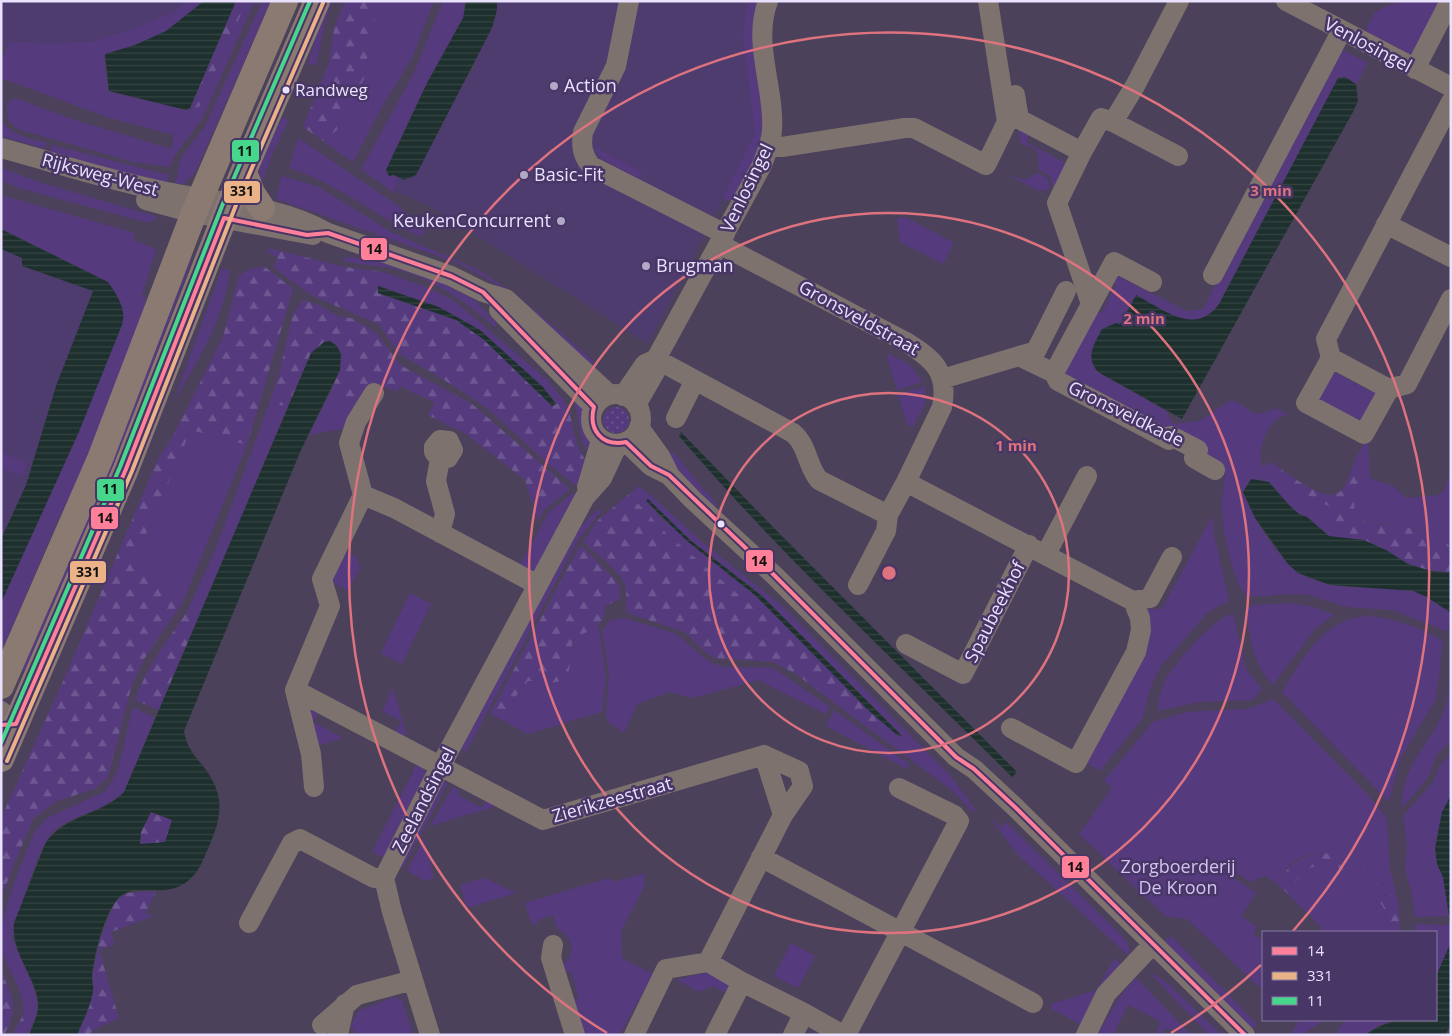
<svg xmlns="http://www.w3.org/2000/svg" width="1452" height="1036" viewBox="0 0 1452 1036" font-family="'Open Sans',sans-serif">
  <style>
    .built { fill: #4f3c6f }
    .green { fill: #553b7e }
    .forest { fill: url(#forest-firs) }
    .garden { fill: url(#garden-dots) }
    .water { fill: url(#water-rules); fill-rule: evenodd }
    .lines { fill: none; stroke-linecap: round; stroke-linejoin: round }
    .minor { stroke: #7e726e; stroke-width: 20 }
    .major { stroke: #8b7a72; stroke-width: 26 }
    .bus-1-casing { stroke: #483666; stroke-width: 8 }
    .bus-2-casing { stroke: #483666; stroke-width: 8 }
    .bus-3-casing { stroke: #483666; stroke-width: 8 }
    .bus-1 { stroke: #ff8098; stroke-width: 4 }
    .bus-2 { stroke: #ebb288; stroke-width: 4 }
    .bus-3 { stroke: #46d78d; stroke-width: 4 }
    .ring { fill: none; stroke: #de727e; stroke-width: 2.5 }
    .poi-dot { fill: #b2a9c5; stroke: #483666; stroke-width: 2 }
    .bus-dot { fill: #e9e1fe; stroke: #483666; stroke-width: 2 }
    .labels { text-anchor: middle; stroke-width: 5; stroke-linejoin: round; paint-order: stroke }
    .bus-label { font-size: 17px; fill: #e9e1fe; stroke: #483666; text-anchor: start }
    .street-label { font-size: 18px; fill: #e9e1fe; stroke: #483666 }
    .poi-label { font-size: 18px; fill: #e9e1fe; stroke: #483666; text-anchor: start }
    .park-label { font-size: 18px; fill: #d2c3f3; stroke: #483666 }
    .centre { fill: #de727e; stroke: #483666; stroke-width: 2.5 }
    .ring-label { font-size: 15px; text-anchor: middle; font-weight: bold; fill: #de727e; stroke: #483666; stroke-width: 5; stroke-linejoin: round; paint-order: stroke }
    .line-badge { stroke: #483666; stroke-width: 2 }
    .pale-badge-label { font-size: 14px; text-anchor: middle; font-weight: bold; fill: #111 }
  </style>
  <defs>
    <pattern id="forest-firs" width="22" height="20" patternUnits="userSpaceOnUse" patternTransform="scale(1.25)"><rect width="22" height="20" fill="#553b7e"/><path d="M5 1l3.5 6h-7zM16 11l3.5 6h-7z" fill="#6d5791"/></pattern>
    <pattern id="garden-dots" width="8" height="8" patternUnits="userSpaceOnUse" patternTransform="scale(1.25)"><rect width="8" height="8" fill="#553b7e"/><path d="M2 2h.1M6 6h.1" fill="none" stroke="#6d5791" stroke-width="1.8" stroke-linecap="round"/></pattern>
    <pattern id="water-rules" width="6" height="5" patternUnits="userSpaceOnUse" patternTransform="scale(1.25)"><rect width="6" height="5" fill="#1e302e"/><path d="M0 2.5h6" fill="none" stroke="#344443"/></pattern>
  </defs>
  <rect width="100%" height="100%" fill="#4b415b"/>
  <!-- built -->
  <path class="built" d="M1,1H191L142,32L97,46L47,47H1Z
    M486,1H761L759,136L715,215L648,344L431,207L385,187L474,69Z
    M1,199L101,250L142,316L1,631Z"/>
  <!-- green -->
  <path class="green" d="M186,1H204L166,31L135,45L104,56L108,89L111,92L186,110L199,107L240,13L247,1H255L202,119L175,155L170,167L133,162L24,131L16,128L8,120L7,104L11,99H18L69,118L171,149L174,135L107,117L1,78V61L10,42L52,44L90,42L131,30L176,11Z
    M262,1H271L195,173L183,184L175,185L181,158L205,126Z
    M327,1H332L324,26L316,66L308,63Z
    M379,1H434L412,58L383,105L353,162L323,141L337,130L366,74L368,47Z
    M443,1H466L463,18L427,83L386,170L398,178L393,192L361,169L414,73Z
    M748,1H762L764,109L762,144L733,203L723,198L755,134L743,34Z
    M1406,1H1443L1414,56L1365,31L1375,12L1389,5Z
    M1338,48L1368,63L1356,84L1345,77L1338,78L1219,304C1208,320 1195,323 1177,317L1098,372L1166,411L1173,424L1199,421L1231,400C1253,407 1247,422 1276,408L1289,415C1271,413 1254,450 1263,467L1337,510L1329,536L1307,517L1299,514L1289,505L1269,482L1255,479L1243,492C1251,514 1279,561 1299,573C1313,582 1334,586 1350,587C1370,589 1392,585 1411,590C1426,595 1438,605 1451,613L1448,632L1392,610L1346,607L1310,595L1295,594L1248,597C1233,586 1222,527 1222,508C1221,495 1227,481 1224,469L1063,377L1093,309L1102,313L1116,284L1110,281L1114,274L1186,311L1203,309L1215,285L1219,270Z
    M283,117L289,120L273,152L262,183C252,157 270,139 283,117Z
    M1,121C13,136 29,138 47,143L45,149L1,136Z
    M1017,124L1031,131L1026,142L1071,166L1056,197L1050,176L1039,170L1038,153L1032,147L1021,144Z
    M298,138L397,205L424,228V234L419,236C374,215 337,183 289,168Z
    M52,145L169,175L166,188L71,162L50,151Z
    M596,148L642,172L639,178L603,159L595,151Z
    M1,168L42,183L158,217L149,223L22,189L1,181Z
    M1038,173L1047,178L1050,189L1040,191L1013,178L1012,176L1025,180Z
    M282,176L319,187L391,232L481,271L517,296L556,328L592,360L596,370L508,292L481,275L453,261L276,199Z
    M1,195L135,233L133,240L156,249L142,296L146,298L140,332L98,443L58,520L1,653V603L78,434L122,325L108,282L1,229Z
    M905,217L954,243L943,264L900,242L897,218Z
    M186,257L192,259L136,410L30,673L20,669Z
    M345,257L382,261L440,282L475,300L496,323V328C467,303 436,280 398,270C380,265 362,265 344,261Z
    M222,268L230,271C222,322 201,357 174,400Z
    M384,272L431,289L456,302L547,380L564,400L556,404L553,398L480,330L439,307L378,286Z
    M886,353L910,365L923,382L897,390Z
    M1337,373L1370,391L1377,389L1379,395L1364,423L1316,402L1332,374Z
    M925,386V403L913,427L907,424L898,394Z
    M331,391L346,402L364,394L347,428L309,435Z
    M574,400L584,410C583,427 593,439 590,453L582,442Z
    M269,404L288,406L199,617L187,612L216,548Z
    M191,430L247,445L183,602L136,558Z
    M1368,437L1370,478L1393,486L1406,498L1438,495L1443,492L1451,472V546L1421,531L1406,527L1372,523L1360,518L1355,512L1354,504L1361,466L1355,459Z
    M1,452L27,463L22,476L1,468Z
    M664,452L674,453L717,505L713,510Z
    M639,486L654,498L702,542L782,606L949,774L976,810L975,811H972L952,790L868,728L883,722L900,737V733L757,591L690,540L646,499L660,517L756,596L774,614L753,607L666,533L629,494Z
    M573,493L575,494L534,575L518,568L549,512Z
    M598,509L601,512L579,538L466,752L459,748L578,529Z
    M1212,516L1214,534L1229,601L1208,612L1161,666L1152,683L1142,719L1100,771L1086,762L1150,636L1145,609H1162Z
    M345,551L355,556L360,568L348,591L334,583L332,574Z
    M410,593L431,604L402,664L381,653Z
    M1291,603L1313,607L1334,615L1315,629L1273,685C1251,660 1252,641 1245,610L1253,605Z
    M1233,614L1246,669L1262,689L1253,700L1199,702L1158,711C1158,700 1161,687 1167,677C1178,660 1214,617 1233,614Z
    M1366,616C1394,618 1420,627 1443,641L1436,699L1400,759L1389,802L1282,692C1303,658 1323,620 1366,616Z
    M624,618L677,634L705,659L722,667L773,668L830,707L826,714L758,680L693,698L670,692L637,704L624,733L608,722L606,715L609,675L602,631L609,621Z
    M598,625L606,676L602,712L528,734L490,714L505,710L528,681L557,682L570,659V651L575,638Z
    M1450,665L1451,741L1437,755L1427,779L1402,808C1401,763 1432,745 1445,707C1450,694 1449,679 1450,665Z
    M393,688L407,737L396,732L401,721L382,711Z
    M1273,699L1368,795L1387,819L1390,870L1398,901L1353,861C1338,850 1309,851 1293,862C1286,868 1281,877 1277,884L1265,876L1250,882L1214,858L1212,863L1256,893L1241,916L1257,927L1253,934L1263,941V983L1260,988L1187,919L1165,916L1079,834L1112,788L1104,781L1153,722L1187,712L1248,709Z
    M135,708L155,718L124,792C105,812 68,815 52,833C36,851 20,912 12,937C19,959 42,991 36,1014L23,1015C26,989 5,970 1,946C0,910 21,866 34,833L47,818L106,791L118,770L132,709Z
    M317,709L319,710L313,722L343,738L313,747L309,710Z
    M834,710L909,764L907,769L826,726Z
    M1451,753V795L1442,812L1435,848L1437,864L1443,877L1449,916L1415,917L1411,890L1405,870L1407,843L1403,816L1433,782L1440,765Z
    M417,764L426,772L385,858L372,852Z
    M449,781L403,868L397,865L443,783Z
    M453,787L459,790L458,795L482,808L487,799L500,805L430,826Z
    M989,816L1001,827L1006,822L1126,940L1130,950V957L1017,854Z
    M424,839L434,878L425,881L407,871Z
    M1312,866C1321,866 1331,865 1339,868C1358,876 1398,910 1386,932H1320L1322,928L1288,894L1298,878Z
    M645,873L644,887L621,931L622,958L653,974L620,1034L579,1035L569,1001L579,998L571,971L560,974L558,967C579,957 574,938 557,928L553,915L538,920V923L532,925L525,903L609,878L614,882Z
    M485,878L516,893L467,908L460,885Z
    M1416,924L1450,925V946L1436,976V932H1414Z
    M1171,936L1257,1024L1249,1033L1164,942Z
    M791,943L815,956L798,988L774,976Z
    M1114,958L1122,965L1082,1025L1050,1008L1051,1004L1097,990Z
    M1148,971L1167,983L1222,1035H1209Z
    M707,972L729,984L728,994L713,986L699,992L677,980Z
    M1135,978L1140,982L1191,1035C1181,1035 1173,1028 1164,1029L1161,1035H1155L1161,1022L1128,1005L1113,1035H1097L1119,998Z
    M395,997L402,1000L413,1035H356L351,1025L359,1011Z
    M1299,1020H1325L1301,1035H1290Z
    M1345,1020H1395L1379,1025L1365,1035H1335Z"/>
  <!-- forest -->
  <path class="forest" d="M236,1H247L199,107L190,108Z
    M345,1H379L368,47L366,74L346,119L337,130L323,141L303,127L329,63L334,28Z
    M268,248L345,267L384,272L377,288L378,293L456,320L483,339L552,406L564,400C575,420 572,443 586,460L578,487L548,464L493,413L459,389L397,352L380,325L311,295L273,267L278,257L269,253Z
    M265,267L293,289L247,445L191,430L136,558L183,602L144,659L132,684L108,777L94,789L57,801L33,819L1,897V818L65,677L158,459L173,436L223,337L239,276L249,269Z
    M303,300L316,304L340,317L351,318L377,333L400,365L472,404L570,489L544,510L538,521L525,480L466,434L428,415L435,403L400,386L397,392L374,382L364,394L346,402L331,391L340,370L311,353L288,406L269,404L279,374L293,314Z
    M1355,459L1361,466C1360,477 1352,503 1355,512C1361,527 1391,524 1405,527C1421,530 1436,539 1451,546V573L1421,569L1398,559L1386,550L1329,536L1336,510L1301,492L1263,467L1267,463H1272C1286,471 1322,503 1338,493C1348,487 1351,469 1355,459Z
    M629,494L666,533L753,607L774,614L883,722L868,728L796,674L773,662L715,658L706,653L685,632L627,613C624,603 628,595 625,585C620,571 594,552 583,542L597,521Z
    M579,547H583L619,584L620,599L605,606C604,622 599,626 583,634C580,636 576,636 574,640C567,652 575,672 562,680C554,685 538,681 528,681L505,710L490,714Z
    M187,612L199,617L159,710L135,700C147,666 167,641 187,612Z
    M151,812L172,820L165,843L140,844L141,832Z
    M1336,852L1345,855L1353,861L1398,901L1400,932H1386C1398,910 1358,876 1339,868C1331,865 1321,866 1312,867L1298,878L1288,894L1277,884C1294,856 1305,856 1336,852Z
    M156,891L146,913L153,916L111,932L114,945L99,950L119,1018L93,1030L89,1035H77L90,1005L93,990L92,978L100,939L116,900L127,893Z
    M1,970C12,998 20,1006 4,1035H1Z
    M36,1014L29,1035H12L23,1015Z"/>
  <!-- garden -->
  <path class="garden" d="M603 420a13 13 0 1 1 26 0a13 13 0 1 1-26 0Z"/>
  <!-- water -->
  <path class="water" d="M204,1H236L190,108L186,110L109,91L105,54L135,45L166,31Z
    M466,1H497V10L492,28L416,175L404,180L394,175L389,176L386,170L427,83L463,18Z
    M1345,77L1356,84L1358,101L1353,112L1182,419L1098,372C1085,357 1094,344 1102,329L1116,323L1120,324L1136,295C1163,309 1195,337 1219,304L1338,78Z
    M1,229L108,282C117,295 127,309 122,325L78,434L1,603V539L26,485L56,386L93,291L22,266V258L1,249Z
    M378,286L439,307L480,330L543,387L556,404L552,406L483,339L456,320L378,293Z
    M330,341L337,346L341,354L340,370L301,450L184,731C187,747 193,754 203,766C230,800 219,824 204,858C180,914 136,874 116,901C103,918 94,956 92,977C92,982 94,987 93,992C90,1007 83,1021 77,1035H29C32,1027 37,1017 38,1009C41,983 10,954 14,923L45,844C63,815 102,815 124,792L311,353L324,342ZM151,812L172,820L165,842L140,844L141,832Z
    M681,432L772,526L1017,772L1012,777C900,665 782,557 679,436Z
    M1251,479L1269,482L1289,505L1299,514L1307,517L1329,536L1364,540L1386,550L1408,564L1431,571L1451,573V613L1427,597L1413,591L1330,585L1298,573L1288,564L1255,518L1243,492Z
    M648,499L690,540L763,597L902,736L897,735L868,710L756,596L687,541L646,501Z
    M1451,795V929L1443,877L1437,864L1435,848L1442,812Z
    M1451,942V1025L1445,1035H1365C1392,1017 1405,1020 1436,1020V976Z"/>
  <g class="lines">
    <!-- minor -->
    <path class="minor" d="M629,1L616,66L583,132C581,145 582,155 591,166L725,234
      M1286,1L1451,87
      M1415,69L1450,1
      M1015,95L1019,119L1082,152L1101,118L1113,122
      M769,147H782L905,128H914L986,165L1007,122L988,1
      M1,148C56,163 111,181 167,192C221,203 278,205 328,233L451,276L483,292L506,299L610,395
      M1082,152L1057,203L1091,304
      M1178,156L1113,122L1135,86L1179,1
      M146,200L194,213L313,235
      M1386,224L1451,257
      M719,244L906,342C933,359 949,372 942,407L906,482
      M1213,275L1342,30
      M499,310L594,407
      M1019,356L1054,373L1058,381L1169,440L1171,436L1198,450L1194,458L1215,470
      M1331,358L1306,403L1364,434L1389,389L1331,358L1326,339L1451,102
      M656,359L793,433C808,446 807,466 819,480L888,515
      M1054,373L1114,262L1152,282
      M942,379L1036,351L1066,291
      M1389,389L1407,384L1451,299
      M591 419a25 25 0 1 1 50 0a25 25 0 1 1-50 0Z
      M623,396L645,364L656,359
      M636,405L655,372L656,359L762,165C766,154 771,143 772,131C775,88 752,44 768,1
      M676,418L695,380
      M639,427L660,456L669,474
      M626,442L651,466L669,475L693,500L774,575L956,757L974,769L1016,808L1245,1035
      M440,459L448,458L453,450L449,441L440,440L434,447V452L440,459L436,481L445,514L440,533
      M587,487L601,440
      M363,495L394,508L538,585
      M1046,554L1087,476
      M858,585L886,531L888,515L906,482L1133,601
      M906,644L963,674L1029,545
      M295,690L543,820L764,755L799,771L803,786L783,815L708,962
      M1,711L16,724
      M1011,728L1076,763L1136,652L1141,630L1140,618L1133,601L1150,598L1172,557
      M764,755L783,815
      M314,787L311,754L295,690L330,606L322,579L363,495L349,443L356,422L374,393
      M761,857L1033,1003
      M249,923L292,843L300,839L374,878H384
      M553,945L551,958L575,1035
      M804,1013L843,1035
      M322,1025L357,995L413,980
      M338,1035L345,1004
      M430,1035L392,912L384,878L440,767L585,497L602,478L618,444
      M634,1035L666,969L708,962L742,982L804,1013L793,1035
      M715,1035L742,982
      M846,1035L959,821L954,815L899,788
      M1086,1035L1106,994L1153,944"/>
    <!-- major -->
    <path class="major" d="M244,172L252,193L262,208
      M1,686L100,459L194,213L285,1
      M1,759L126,469L230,203L317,1"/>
    <!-- bus-1 casing -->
    <g class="bus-1-casing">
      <path id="bus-1" d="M1,725L16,724L126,469L224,218L307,235L328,233L451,276L483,292L594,407C588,430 602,447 626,442L651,466L669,475L774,575L956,757L974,769L1016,808L1245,1035"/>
    </g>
    <!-- bus-2 casing -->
    <g class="bus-2-casing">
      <path id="bus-2" d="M7,761L132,471L236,205L323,3"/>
    </g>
    <!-- bus-3 casing -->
    <g class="bus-3-casing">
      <path id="bus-3" d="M1,743L120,467L224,201L310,1"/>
    </g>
    <!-- bus-1 -->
    <use href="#bus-1" class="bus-1"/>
    <!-- bus-2 -->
    <use href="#bus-2" class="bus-2"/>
    <!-- bus-3 -->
    <use href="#bus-3" class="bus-3"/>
  </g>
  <!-- distance rings -->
  <g class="ring">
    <circle cx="889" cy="573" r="180"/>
    <circle cx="889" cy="573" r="360"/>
    <path d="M1261 965A540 540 0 0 1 1171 1033M607 1033A540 540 0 1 1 1293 931"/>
  </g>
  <!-- markers -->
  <g class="poi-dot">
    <circle cx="554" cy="86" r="5"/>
    <circle cx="524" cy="175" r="5"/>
    <circle cx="561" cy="221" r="5"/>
    <circle cx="646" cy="266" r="5"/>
  </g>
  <g class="bus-dot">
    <circle cx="286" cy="90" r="4.5"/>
    <circle cx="721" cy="524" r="4.5"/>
  </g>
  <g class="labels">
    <!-- bus labels -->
    <g class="bus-label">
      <text x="295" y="96">Randweg</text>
    </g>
    <!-- street labels -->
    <g class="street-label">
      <text transform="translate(1368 45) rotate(28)" y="6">Venlosingel</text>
      <text transform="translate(100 175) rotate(15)" y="6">Rijksweg-West</text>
      <text transform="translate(747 188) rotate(-64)" y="6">Venlosingel</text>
      <text transform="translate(859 318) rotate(29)" y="6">Gronsveldstraat</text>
      <text transform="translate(1126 414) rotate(26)" y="6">Gronsveldkade</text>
      <text transform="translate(995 612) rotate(-63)" y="6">Spaubeekhof</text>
      <text transform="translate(424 800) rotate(-63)" y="6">Zeelandsingel</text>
      <text transform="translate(612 800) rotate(-16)" y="6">Zierikzeestraat</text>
    </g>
    <!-- poi labels -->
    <g class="poi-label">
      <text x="564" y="92">Action</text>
      <text x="534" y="181">Basic-Fit</text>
      <text x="551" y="227" text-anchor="end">KeukenConcurrent</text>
      <text x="656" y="272">Brugman</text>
    </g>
    <!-- park labels -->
    <g class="park-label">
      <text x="1178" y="873">Zorgboerderij<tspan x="1178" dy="21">De Kroon</tspan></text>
    </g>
  </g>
  <circle cx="889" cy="573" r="8" class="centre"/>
  <g class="ring-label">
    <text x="1271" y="196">3 min</text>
    <text x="1144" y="324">2 min</text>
    <text x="1016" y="451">1 min</text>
  </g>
  <g class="line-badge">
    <rect x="231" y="139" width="29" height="24" rx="5" fill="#46d78d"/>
    <rect x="223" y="180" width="38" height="24" rx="5" fill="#ebb288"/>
    <rect x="360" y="237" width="28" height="24" rx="5" fill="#ff8098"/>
    <rect x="96" y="478" width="29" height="24" rx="5" fill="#46d78d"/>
    <rect x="90" y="506" width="29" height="24" rx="5" fill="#ff8098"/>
    <rect x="745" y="549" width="29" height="24" rx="5" fill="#ff8098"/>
    <rect x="69" y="560" width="38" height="24" rx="5" fill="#ebb288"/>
    <rect x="1061" y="855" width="29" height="24" rx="5" fill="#ff8098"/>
  </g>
  <g class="pale-badge-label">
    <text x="245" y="156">11</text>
    <text x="242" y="196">331</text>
    <text x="374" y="254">14</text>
    <text x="110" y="494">11</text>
    <text x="105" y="523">14</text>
    <text x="759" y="566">14</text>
    <text x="88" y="577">331</text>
    <text x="1075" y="872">14</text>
  </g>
  <!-- border -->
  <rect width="1452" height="1036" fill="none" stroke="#e9e1fe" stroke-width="5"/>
  <!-- legend -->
  <rect x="1262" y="931" width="175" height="90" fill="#483666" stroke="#887aa3"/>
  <rect x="1272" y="947" width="25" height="8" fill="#ff8098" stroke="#887aa3"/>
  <text x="1307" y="956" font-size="15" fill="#e9e1fe">14</text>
  <rect x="1272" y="972" width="25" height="8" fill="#ebb288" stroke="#887aa3"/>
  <text x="1307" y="981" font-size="15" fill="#e9e1fe">331</text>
  <rect x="1272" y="997" width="25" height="8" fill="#46d78d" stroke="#887aa3"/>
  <text x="1307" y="1006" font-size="15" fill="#e9e1fe">11</text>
</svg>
